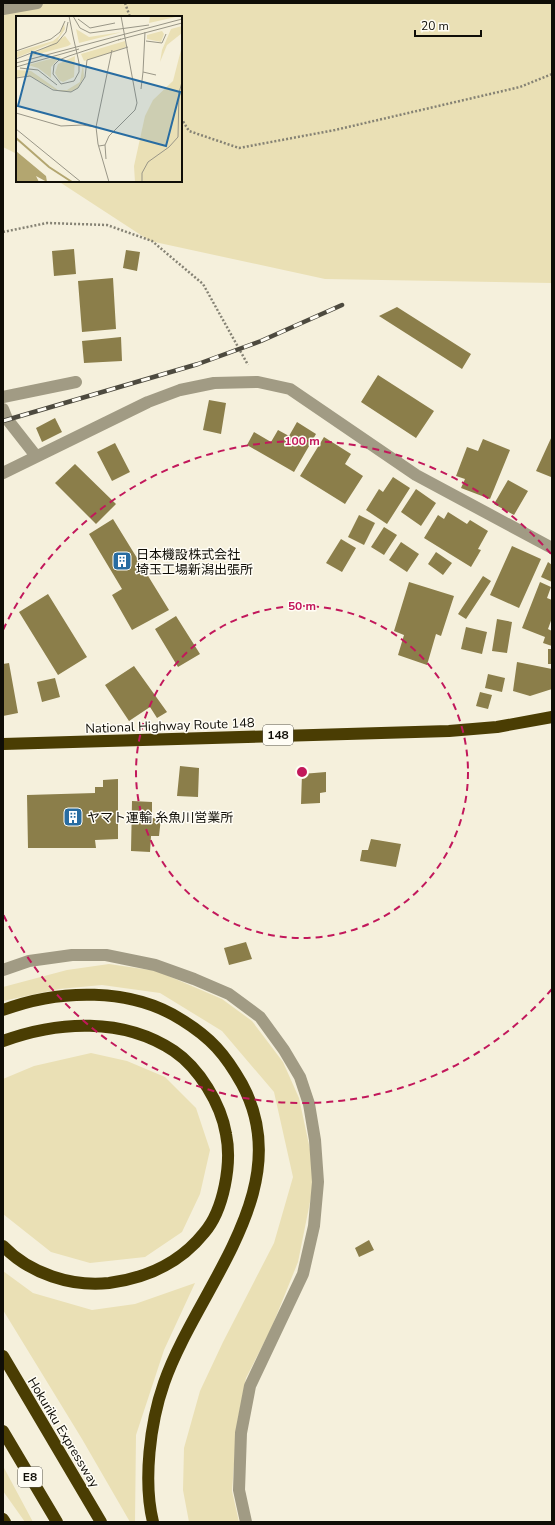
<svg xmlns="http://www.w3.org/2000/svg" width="555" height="1525" viewBox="0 0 555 1525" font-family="'Nunito Sans','Noto Sans JP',sans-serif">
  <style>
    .green { fill: #eae0b5 }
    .building { fill: #8b7e4a }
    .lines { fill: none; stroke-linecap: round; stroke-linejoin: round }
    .path { stroke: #858274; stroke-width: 2.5; stroke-dasharray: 2 2; stroke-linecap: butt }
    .street { stroke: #a19b84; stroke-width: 12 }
    .highway { stroke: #4a3d03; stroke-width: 12 }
    .rail-casing { stroke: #4d4a3f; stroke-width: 4.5 }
    .rail { stroke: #fffdf5; stroke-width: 3; stroke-dasharray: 9; stroke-linecap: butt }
    .ring { fill: none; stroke: #c2185b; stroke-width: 2; stroke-dasharray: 7 5 }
    .labels { text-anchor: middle; stroke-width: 3; stroke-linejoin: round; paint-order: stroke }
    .shield { fill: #fffdf5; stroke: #58564e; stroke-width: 1 }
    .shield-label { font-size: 12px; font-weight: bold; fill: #100e07 }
    .poi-label { font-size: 13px; fill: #100e07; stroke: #fffdf5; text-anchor: start }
    .street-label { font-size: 13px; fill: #100e07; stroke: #fffdf5 }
    .inset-river { fill: none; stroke: #b3a670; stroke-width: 2 }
    .inset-road { fill: none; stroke: #999687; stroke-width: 1 }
    .view { fill: #286ca1; fill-opacity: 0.15; stroke: #286ca1; stroke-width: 2 }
    .inset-edge { fill: none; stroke: #100e07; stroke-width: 2 }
    .centre { fill: #c2185b; stroke: #fffdf5; stroke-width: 2 }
    .ring-label { font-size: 12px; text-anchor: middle; font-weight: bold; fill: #c2185b; stroke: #fffdf5; stroke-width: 3; stroke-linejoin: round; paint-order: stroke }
  </style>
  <rect width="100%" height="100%" fill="#f5f0dc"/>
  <!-- green -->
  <path class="green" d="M3,3H552V283L325,279L150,241L58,181H181V17H17V154L3,147Z
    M109,964L157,971L222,999L252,1021L283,1062L299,1098L311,1154L313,1187L298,1262L271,1329L246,1378L237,1424L232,1491L239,1522H189L183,1490L184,1448L200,1391L223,1342L274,1243L293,1177L274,1092L222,1031L160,993L102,985L59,989L3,1001V987L67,970Z
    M91,1053L127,1061L165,1077L196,1108L210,1150L200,1194L182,1232L145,1257L90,1263L51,1252L3,1214V1079L34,1066Z
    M3,1271L33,1293L92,1310L135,1304L195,1283L164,1350L136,1435L135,1522H130L82,1439L3,1310Z
    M3,1466L33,1522H25L3,1491Z"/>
  <!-- building -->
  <path class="building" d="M74,249L76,274L54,276L52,251Z
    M126,250L140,252L137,271L123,268Z
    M113,278L116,329L82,332L78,281Z
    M397,307L471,354L462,369L379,316Z
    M121,337L122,361L84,363L82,341Z
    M378,375L434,411L416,438L361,402Z
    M209,400L226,403L221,434L203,430Z
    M55,418L62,432L42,442L36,428Z
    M297,422L316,434L294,472L247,445L254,432L271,442L278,430L289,436Z
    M552,436V476L551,477L536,471Z
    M324,437L351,454L345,464L363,476L345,504L300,476Z
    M483,439L510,450L490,499L461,488L465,479L456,476L467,447L478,451Z
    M115,443L130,472L112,481L97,452Z
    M75,464L116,504L96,524L55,483Z
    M393,477L410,488L387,524L366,510L379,489L383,492Z
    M508,480L528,491L514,515L494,504Z
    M416,489L436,503L421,526L401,512Z
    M448,512L467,524L470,520L488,531L478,549L481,550L471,567L424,538L438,515L444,519Z
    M359,515L375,523L364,545L348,537Z
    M113,519L169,610L132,630L112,595L122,589L89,534Z
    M384,527L397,535L384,555L371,547Z
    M341,539L356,548L342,572L326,563Z
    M401,542L419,554L407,572L389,560Z
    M512,546L541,559L519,608L490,595Z
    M436,552L452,563L443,575L428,564Z
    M548,562L552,565V582L541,577Z
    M483,576L491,581L466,619L458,614Z
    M409,582L454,596L441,636L436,634L427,665L398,655L404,635L394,631Z
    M540,582L551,587L547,598L552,600V618L548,629L552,631V646L543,643L545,637L522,628Z
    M48,594L87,657L58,675L19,612Z
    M176,616L200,654L178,667L155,629Z
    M497,619L512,622L507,653L492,651Z
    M466,627L487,632L482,654L461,649Z
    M548,649H552V664H548Z
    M517,662L552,669V689L530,696L513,691Z
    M9,663L18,713L3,716V664Z
    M134,666L167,712L157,718L150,707L129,721L105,685Z
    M488,674L505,678L502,692L485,688Z
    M55,678L60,697L42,702L37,682Z
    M480,692L492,695L488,709L476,706Z
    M180,766L199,768L198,797L177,796Z
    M326,772V792L320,793V803L301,804L302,774Z
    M118,779V839L95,840L96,848H28L27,795L95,793V787H103V780Z
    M132,801L152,802V818H161L159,836H151L150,852L131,851Z
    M371,839L401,844L396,867L360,861L362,850H368Z
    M246,942L252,959L229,965L224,948Z
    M369,1240L374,1250L359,1257L355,1248Z"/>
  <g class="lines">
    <!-- path -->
    <path class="path" d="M125,3L130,17
      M181,118L189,131L239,148L335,130L520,87L552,74
      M3,232L47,223L107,225L152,241L203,284L248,365"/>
    <!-- street -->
    <path class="street" d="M3,9L37,3
      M3,397L76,382
      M3,409L7,419L36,456
      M3,473L148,402L180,390L214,383L258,382L290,389L416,475L552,548
      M3,970L29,961L72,955H106L155,965L194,979L229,994L260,1017L284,1050L300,1077L309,1104L315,1140L318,1182L314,1226L303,1274L250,1386L241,1433L239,1490L246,1522"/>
    <!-- highway -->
    <path class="highway" d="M3,744L449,731L497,727L552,717
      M3,1010C59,989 131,987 182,1020C211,1038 225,1054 242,1084C299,1189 197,1288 164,1383C150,1423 143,1481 153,1522
      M3,1041C58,1021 123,1017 174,1051C199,1068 221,1104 226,1134C232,1163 224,1210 204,1233C180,1263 147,1278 109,1283C72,1287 30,1274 3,1246
      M3,1356L101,1522
      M3,1431L57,1522
      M3,1519L5,1522"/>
    <!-- rail casing -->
    <g class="rail-casing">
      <path id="rail" d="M3,421L198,364L261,341L342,305"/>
    </g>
    <!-- rail -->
    <use href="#rail" class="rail"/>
  </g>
  <!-- distance rings -->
  <g class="ring">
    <circle cx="302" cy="772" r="166"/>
    <path d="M552 989A331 331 0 0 1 3 914M3 630A331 331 0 0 1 552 555"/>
  </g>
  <!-- icons -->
  <defs>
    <g id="building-square" transform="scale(1)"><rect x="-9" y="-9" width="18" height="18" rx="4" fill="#286ca1" stroke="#fffdf5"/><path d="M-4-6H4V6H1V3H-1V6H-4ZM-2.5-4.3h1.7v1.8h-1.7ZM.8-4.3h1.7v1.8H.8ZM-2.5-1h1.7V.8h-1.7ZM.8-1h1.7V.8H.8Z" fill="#fff"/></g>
  </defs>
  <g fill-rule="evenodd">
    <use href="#building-square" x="122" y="561"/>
    <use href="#building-square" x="73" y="817"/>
  </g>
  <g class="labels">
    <!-- shield labels -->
    <g class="shield">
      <rect x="263" y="725" width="30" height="20" rx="3"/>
      <rect x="18" y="1467" width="24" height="20" rx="3"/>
    </g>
    <g class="shield-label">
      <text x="278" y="739">148</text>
      <text x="30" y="1481">E8</text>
    </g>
    <!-- poi labels -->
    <g class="poi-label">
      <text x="136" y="559">日本機設株式会社<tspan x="136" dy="15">埼玉工場新潟出張所</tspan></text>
      <text x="87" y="822">ヤマト運輸 糸魚川営業所</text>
    </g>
    <!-- street labels -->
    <g class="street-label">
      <text transform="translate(170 725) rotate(-2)" y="5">National Highway Route 148</text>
      <text transform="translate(64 1432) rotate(59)" y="5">Hokuriku Expressway</text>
    </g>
  </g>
  <!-- overview -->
  <g transform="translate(16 16)">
    <rect width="166" height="166" fill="#f5f0dc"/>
    <path d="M134,0H164L133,7ZM48,7L49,13L41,25L0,42V36L37,25L43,20ZM166,10V17L151,29L144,46L146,34L155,13ZM60,13L73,21L106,16L63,27ZM146,15L148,18L145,26L131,23V19ZM49,20L55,28L52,30L12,41ZM109,25L110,31L93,37L68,45L65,38ZM166,30V166H119L118,150L129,100L137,84L157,65ZM45,40L35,51V62L22,52L12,49ZM59,40L58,61L47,66L43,64L39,57L42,48ZM67,48L68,61L62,72L54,76L41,75L14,60L0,61L1,54L15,55L42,74H51L64,66Z" fill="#eae0b5"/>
    <path d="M0,135L30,160L31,166L20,160L23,166H0Z" fill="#b3a670"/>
    <path class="inset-river" d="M0,122L33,151L56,166"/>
    <path class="inset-road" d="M53,0L57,20L62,42L63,47V56L58,65L45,68L37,58L38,49L43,44L53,40L68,35L105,23M57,0L64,12L74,17L133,9M62,3L74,12L99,7M129,16L127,56L140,59M102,24L166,7M130,25L146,27L150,18M0,35L35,23L44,16L49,5M0,43L41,27L50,16L52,6M0,47L166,3M0,51L63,33M4,52L22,54L41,69M0,62L14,60L37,74L55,76L62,72L69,61L71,44L112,31M125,73L127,56M0,97L45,110L66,109L80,111M0,113L65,166M89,129L90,143M83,130L89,129L93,120L119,94L121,87L105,0M93,166L82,128L80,111L96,34M126,166V157L132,146L153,131L162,121L163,77L166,66"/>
    <path class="view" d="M16,36L164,76L150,130L2,90Z"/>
    <rect width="166" height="166" class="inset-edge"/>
  </g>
  <circle cx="302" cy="772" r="6" class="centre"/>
  <g class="ring-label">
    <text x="302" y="445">100 m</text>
    <text x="302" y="610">50 m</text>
  </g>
  <!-- border -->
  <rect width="555" height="1525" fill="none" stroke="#100e07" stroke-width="8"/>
  <!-- scale -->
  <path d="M415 30v6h66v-6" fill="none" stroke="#100e07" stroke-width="2"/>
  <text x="421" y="30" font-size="12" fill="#100e07" stroke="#fffdf5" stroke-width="3" paint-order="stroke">20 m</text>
</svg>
